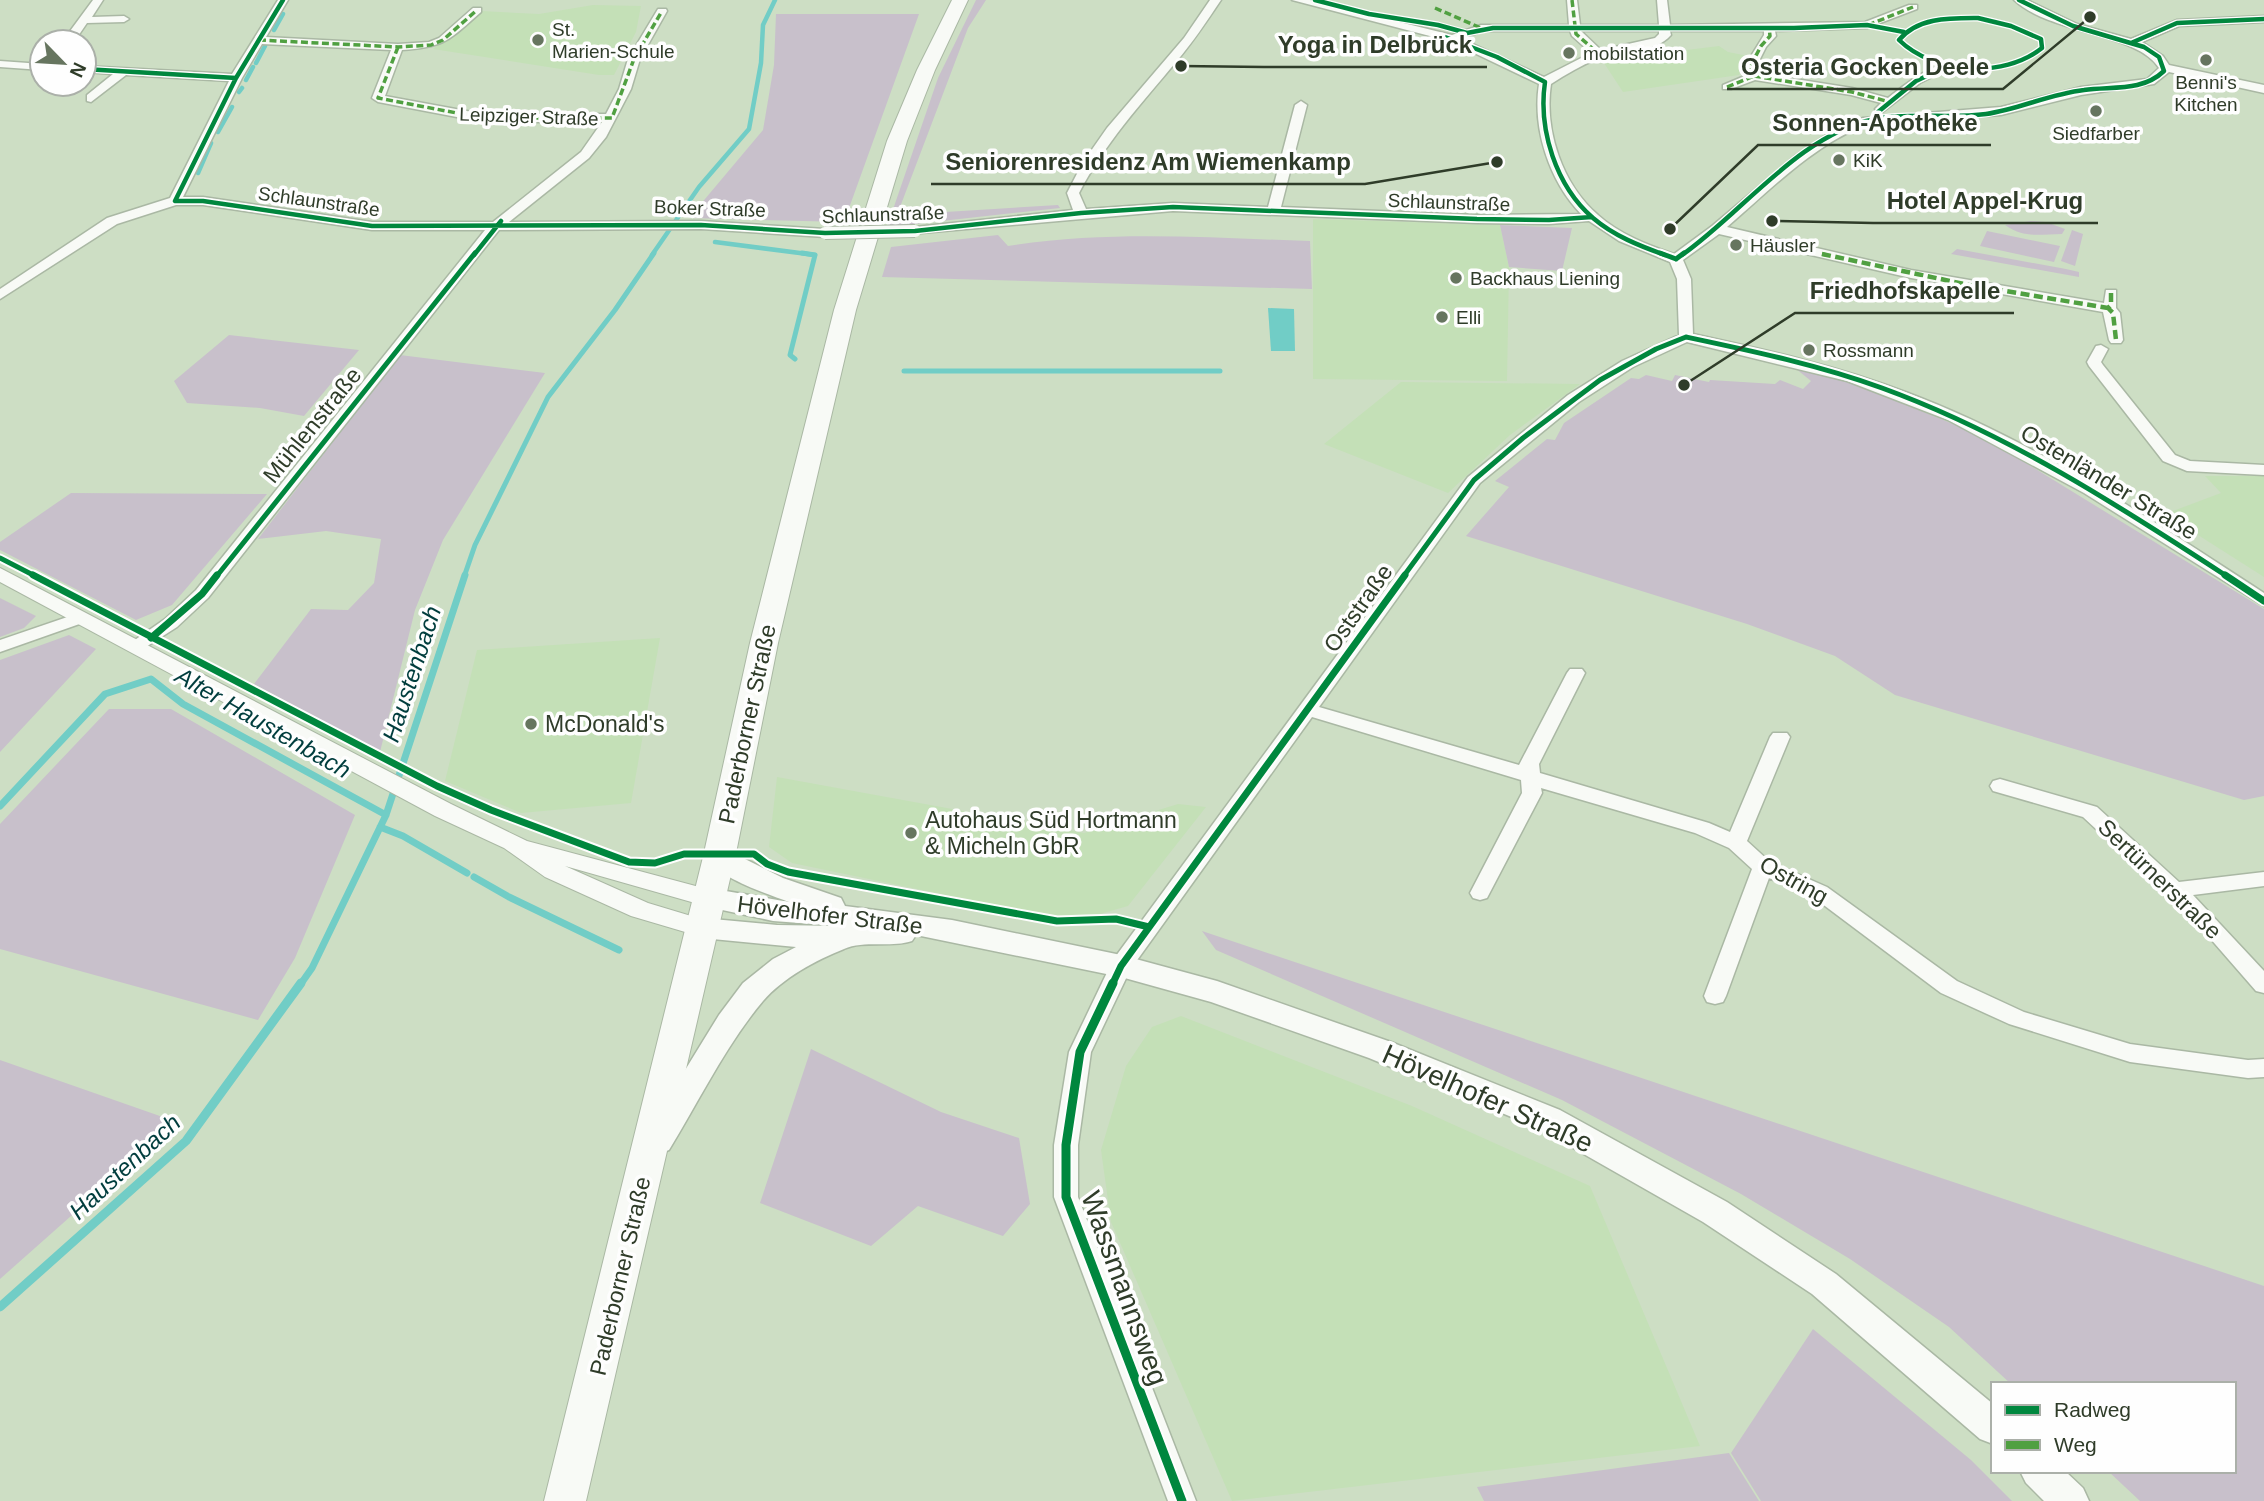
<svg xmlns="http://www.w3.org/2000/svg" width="2264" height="1501" viewBox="0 0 2264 1501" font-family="Helvetica,sans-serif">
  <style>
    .built { fill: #c4e0b7 }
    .green { fill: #c8c0cb }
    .water { fill: #71cdc6 }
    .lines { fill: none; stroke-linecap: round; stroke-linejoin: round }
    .stream-far3 { stroke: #71cdc6; stroke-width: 4.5 }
    .stream-far2 { stroke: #71cdc6; stroke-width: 5 }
    .stream-far1 { stroke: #71cdc6; stroke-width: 7 }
    .stream { stroke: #71cdc6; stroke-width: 9 }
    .minor-casing { stroke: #aab8a4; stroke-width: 3 }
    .tertiary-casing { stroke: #aab8a4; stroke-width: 2 }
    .secondary-casing { stroke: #aab8a4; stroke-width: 3 }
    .primary-casing { stroke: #aab8a4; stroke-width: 2 }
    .minor { fill: #f8faf6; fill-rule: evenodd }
    .tertiary { fill: #f8faf6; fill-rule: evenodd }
    .secondary { fill: #f8faf6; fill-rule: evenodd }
    .primary { fill: #f8faf6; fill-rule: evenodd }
    .minor-bridge-casing { stroke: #aab8a4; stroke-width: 14; stroke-linecap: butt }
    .minor-bridge { stroke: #f8faf6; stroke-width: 12 }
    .quiet-far1 { stroke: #50a041; stroke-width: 3.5; stroke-dasharray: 7 3.5; stroke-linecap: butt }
    .quiet { stroke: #50a041; stroke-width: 4.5; stroke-dasharray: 9 4.5; stroke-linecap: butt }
    .cycleway-far3-casing { stroke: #fefefe; stroke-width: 7 }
    .cycleway-far2-casing { stroke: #fefefe; stroke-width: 9 }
    .cycleway-far1-casing { stroke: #fefefe; stroke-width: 11 }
    .cycleway-casing { stroke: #fefefe; stroke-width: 13 }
    .cycleway-far3 { stroke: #00873e; stroke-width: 4.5 }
    .cycleway-far2 { stroke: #00873e; stroke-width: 5 }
    .cycleway-far1 { stroke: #00873e; stroke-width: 7 }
    .cycleway { stroke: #00873e; stroke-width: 9 }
    .poi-dot { fill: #66755f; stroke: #fefefe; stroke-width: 2.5 }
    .labels { text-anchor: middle; stroke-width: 7; stroke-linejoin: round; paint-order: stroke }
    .far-poi-label { font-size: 19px; fill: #2f3c29; stroke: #fefefe; text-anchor: start }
    .far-street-label { font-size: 19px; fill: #2f3c29; stroke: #fefefe }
    .street-label { font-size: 23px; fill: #2f3c29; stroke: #fefefe }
    .poi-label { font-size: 23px; fill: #2f3c29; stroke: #fefefe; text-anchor: start }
    .water-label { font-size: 24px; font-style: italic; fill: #003d3d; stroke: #fefefe }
    .near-street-label { font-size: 28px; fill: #2f3c29; stroke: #fefefe }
    .leader { fill: none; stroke: #2f3c29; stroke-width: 2.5 }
    .callout-dot { fill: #2f3c29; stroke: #fefefe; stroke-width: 2.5 }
    .callout-label { font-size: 24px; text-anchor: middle; font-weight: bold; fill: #2f3c29; stroke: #fefefe; stroke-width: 7; stroke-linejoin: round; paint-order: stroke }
  </style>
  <rect width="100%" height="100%" fill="#cddec4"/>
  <!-- built -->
  <path class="built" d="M593,5L641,6L636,32L614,75H599L433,49L481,11L539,14Z
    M1719,46L1728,52L1748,56L1739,75L1623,92L1602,60L1663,48L1670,52Z
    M1313,219L1500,225L1509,267L1507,381L1313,379Z
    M1401,382L1580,384L1510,435L1448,493L1324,444Z
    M2205,476H2264V577L2165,514L2221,493Z
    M660,638L631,803L521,813L445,781L477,650Z
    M777,777L1084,833L1178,804L1206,807L1128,906L1100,914L1047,916L792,863L769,847Z
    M1181,1016L1412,1106L1590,1186L1700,1446L1232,1501L1111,1222L1101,1150L1126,1066L1152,1027Z"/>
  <!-- green -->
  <path class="green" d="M976,0H986L968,28L897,215L1058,205L1060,208L887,227L938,78Z
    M776,14H919L844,222L689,218L763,130L774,65Z
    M2031,221L2046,222L2065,229L2062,234C2041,234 2025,239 2005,225Z
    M1500,225L1572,228L1562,271L1509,267Z
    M2072,230L2083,234L2075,266L2061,261Z
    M1987,231L2060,246L2054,262L1980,246Z
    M998,235L1008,246C1108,230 1210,238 1310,241L1312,289L882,277L891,247Z
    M1957,249L2066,269L2079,272V277L1951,254Z
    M229,335L359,350L304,416L260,408L187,403L174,381Z
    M400,355L545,373L443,540L415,610L380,752L254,684L311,609L348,610L374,583L381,539L326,531L258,539Z
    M1795,368L1855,384L1980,435L2264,609V796L2244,800L1895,695L1835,656L1747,624L1466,536L1509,487L1495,481L1547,439L1555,440L1564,423L1631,378L1639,379L1646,375L1672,381L1675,375L1709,382L1710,380L1775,384L1780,380L1803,389L1811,381Z
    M71,493L267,494L172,605L136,620L0,550V542Z
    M0,598L36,616L24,628L0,637Z
    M69,635L96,649L0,752V660Z
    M109,709H171L355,815L295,958L258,1020L0,949V824Z
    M1202,931L2264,1286V1501H2140L2108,1471H2234V1384H2011L1949,1327L1850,1259L1741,1194L1562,1100L1216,950Z
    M811,1049L941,1112L1019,1138L1030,1204L1003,1236L918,1206L871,1246L760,1203Z
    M0,1060L177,1122L0,1279Z
    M1813,1329L1971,1460L2012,1501H1761L1731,1453Z
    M1729,1453L1759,1501H1484L1477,1487Z"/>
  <!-- water -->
  <path class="water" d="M1268,308L1294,309L1295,351H1271Z"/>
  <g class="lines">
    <!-- stream-far3 -->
    <path class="stream-far3" d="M274,30L283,14
      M256,63L265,46
      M246,80L253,67
      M239,92L242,88
      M218,132L232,107
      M198,173L211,143
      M715,242L815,255
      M652,255L699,187L749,129L761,63L763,25L775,0"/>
    <!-- stream-far2 -->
    <path class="stream-far2" d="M795,359L790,355L815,255L802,253
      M904,371H1220
      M464,577L475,545L548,397L615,310L654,253"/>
    <!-- stream-far1 -->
    <path class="stream-far1" d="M0,806L105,694L151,679L183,704L386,815
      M380,827L403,836L467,873
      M474,877L509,897L619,950
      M300,985L312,968L386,815L465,575"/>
    <!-- stream -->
    <path class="stream" d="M0,1307L186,1141L301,983"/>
    <!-- minor casing -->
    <g class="minor-casing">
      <path id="minor" d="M93,0H103L92,17L124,16L129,19L124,22L87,23L74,42H62Z
        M278,0H288L266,37L398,44L429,42L439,38L473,8H481V12C449,40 446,47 402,50L385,96L483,114H606L619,89L628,59L658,9H666L667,11L640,59L631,89L606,137L589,158L509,222L701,221L825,229L832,233L825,237L701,229L499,230L208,598L177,627L138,652L129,646L132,642L165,619L196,590L485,230H372L203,205H176L117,224L0,299V289L107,218L170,198L229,81L126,75L91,102L87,101V95L113,74L84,72V66L232,74ZM262,44L391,50L372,98L378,102L483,122H602L581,152L493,222H372L203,197H183L242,78Z
        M1210,0H1221C1207,21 1193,42 1176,62C1141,104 1105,143 1079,193L1086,209L1173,203L1268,207L1295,105L1301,101L1307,105L1281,207L1477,215L1581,214C1549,181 1532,128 1539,84L1449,41L1292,0H1310L1452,35L1481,25H1569L1567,0H1577L1580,25H1659L1657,0H1667L1670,25L1865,22L1909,5H1917V9L1867,28L1775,31L1776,36L1766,47L1755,69L1758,73L1852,88L1888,98C1900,88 1942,55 1956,65L1920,83L1881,113L1875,109L1881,103L1851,95L1755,80L1731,89H1723V85L1747,75L1743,69L1764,35V31H1670L1671,35C1655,54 1621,50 1599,58C1582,65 1566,74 1551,84C1544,130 1562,184 1598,215C1619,234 1648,245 1674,254L1712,226L1795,156L1838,127L1863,118L2001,107L2081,87L2147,79L2159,68C2138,33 2050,34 2014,0H2027L2077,24L2131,39L2177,20L2264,16V22L2179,26L2142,42L2163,56L2169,65L2264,85V93L2169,72L2154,84L2081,95L2001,115L1865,125C1812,146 1769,191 1727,227L1911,270L2104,303L2106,290H2116V308L2120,313L2123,340L2121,343H2111L2109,340L2103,312L1911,278L1719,234L1683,260L1691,279L1693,334C1766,350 1839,366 1908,393C2036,441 2150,519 2264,593V606L2084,493L1948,420L1847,381L1687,342L1633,367L1579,402L1480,483L1319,707L1519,765L1567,673L1570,669H1582L1585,673L1539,764L1540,773L1709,823L1730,832L1770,737L1773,733H1787L1790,737L1747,841L1770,862L1827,887L1957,981L2024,1012L2130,1044L2248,1060L2264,1059V1077L2248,1078L2130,1062L2009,1024L1941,993L1813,897L1769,878L1726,996L1723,1002L1715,1004L1707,1002L1704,996L1752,869L1729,848L1695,833L1541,788L1542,793L1487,898L1480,900L1473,898L1470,893L1522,793L1521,780L1312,717L1130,970L1091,1052L1078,1145V1197L1196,1501H1168L1054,1197V1145L1069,1052L1113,960L1468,477L1568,395L1622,361L1679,335L1677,279L1670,262L1619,241L1589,221L1549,224L1477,223L1173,211L910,234L908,231L915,227L1073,210L1067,193L1081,166L978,165L972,161L978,157L1086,158L1107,128L1184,38ZM1482,31H1570L1572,36L1591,53L1544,77L1462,39ZM1581,31H1659V34L1655,38L1601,50Z
        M0,61L42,64V70L0,67Z
        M2101,345L2108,349L2101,362L2103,365L2175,455L2190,461L2264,465V475L2187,471L2163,461L2089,366L2087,362L2096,346Z
        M82,612L91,617L88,621L0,652V640Z
        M2000,779L2097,807L2179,882L2264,872V886L2193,895L2264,971V993L2256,991L2195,921L2083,817L1993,791L1990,786L1993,781Z"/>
    </g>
    <!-- tertiary casing -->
    <g class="tertiary-casing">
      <path id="tertiary" d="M0,568L451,804L527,841L718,892L721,898L718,904L709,907L565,866L648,903L711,922L715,928L711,934L702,937L631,916L545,877L504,848L435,816L0,582Z"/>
    </g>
    <!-- secondary casing -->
    <g class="secondary-casing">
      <path id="secondary" d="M719,846L783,878L841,898L845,906L952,920L1121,955L1217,981L1391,1042L1560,1110L1727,1202L1836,1274L1993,1404V1444L1980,1439L1812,1294L1703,1222L1538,1128L1369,1058L1211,1002L1121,977L916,935L912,941C891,948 864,940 844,949C816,960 783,978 763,1001C726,1045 699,1101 669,1150L658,1154L647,1150L642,1141L647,1132L719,1015L743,983L773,959L796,947L702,938L692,935L688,928L692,921L702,918L777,925L839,926L773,921L699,905L695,898L699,891L709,888L789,902C765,893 718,878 705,856L709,849Z
        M2020,1471H2065L2083,1488L2089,1501H2044L2026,1483Z"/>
    </g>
    <!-- primary casing -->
    <g class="primary-casing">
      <path id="primary" d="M952,0H968L935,70L907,141L856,310L778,643L736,853L586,1501H544L704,853L750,643L834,310L887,141L917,70Z"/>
    </g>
    <!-- minor -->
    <use href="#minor" class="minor"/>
    <!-- tertiary -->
    <use href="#tertiary" class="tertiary"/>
    <!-- secondary -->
    <use href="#secondary" class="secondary"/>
    <!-- primary -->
    <use href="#primary" class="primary"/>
    <!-- minor-bridge casing -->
    <g class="minor-bridge-casing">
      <path id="minor-bridge" d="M825,233L915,231"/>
    </g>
    <!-- minor-bridge -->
    <use href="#minor-bridge" class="minor-bridge"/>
    <!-- quiet-far1 -->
    <path class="quiet-far1" d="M1572,0L1576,34L1599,54
      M1435,8L1481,28
      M1868,25L1913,7
      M259,40L398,47L431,45L443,40L477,10
      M398,47L378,98L483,118H612L634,59L662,11
      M1754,76L1852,92L1890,102
      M1727,87L1754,76L1749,69L1761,46L1770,36L1769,27
      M1822,254L1827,255"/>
    <!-- quiet -->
    <path class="quiet" d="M1822,254L1969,285L2108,308
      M2111,293V305L2108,308L2113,313L2116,340"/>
    <!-- cycleway-far3 casing -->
    <g class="cycleway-far3-casing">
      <path id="cycleway-far3" d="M283,0L236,78L175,201H203L372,226L701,225L825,233L915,231L1081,213L1173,207L1477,219L1549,220L1592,217
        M1315,0L1369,14L1438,25L1467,33L1493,28H1794L1867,25L1904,32
        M1978,18L2011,26L2041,39L2042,48C2003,79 1934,74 1899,40C1918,17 1950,18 1978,18Z
        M1445,37L1497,57L1545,82C1538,130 1556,186 1593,218C1614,236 1640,246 1665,255
        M2131,43L2177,23L2264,19
        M84,69L236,78
        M1876,119L1878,112L1916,81L1950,65
        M474,255L501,221
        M1682,255C1742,213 1800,134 1875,119C1911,112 1949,119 1986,114C2019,109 2050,94 2084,90C2112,86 2142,92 2164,71L2159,57L2144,47L2073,26L2019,0"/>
    </g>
    <!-- cycleway-far2 casing -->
    <g class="cycleway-far2-casing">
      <path id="cycleway-far2" d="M1660,253L1676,259
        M1676,259L1684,253
        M1686,337C1752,351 1819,365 1882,388C2006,433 2118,505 2228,577
        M0,558L37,577
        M216,577L475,253
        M1403,577L1474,480L1523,438L1600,380L1656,349L1686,337"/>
    </g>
    <!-- cycleway-far1 casing -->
    <g class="cycleway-far1-casing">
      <path id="cycleway-far1" d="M33,575L437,786L491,810L629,862L655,863L684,854H754L767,864L788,872L1057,921L1116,919L1149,927
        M2225,575L2264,601
        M151,638L202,594L217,575
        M1112,985L1121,966L1405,575"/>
    </g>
    <!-- cycleway casing -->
    <g class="cycleway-casing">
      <path id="cycleway" d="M1113,983L1080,1052L1066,1145V1197L1182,1501"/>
    </g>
    <!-- cycleway-far3 -->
    <use href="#cycleway-far3" class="cycleway-far3"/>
    <!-- cycleway-far2 -->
    <use href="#cycleway-far2" class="cycleway-far2"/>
    <!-- cycleway-far1 -->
    <use href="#cycleway-far1" class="cycleway-far1"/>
    <!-- cycleway -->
    <use href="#cycleway" class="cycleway"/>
  </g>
  <!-- markers -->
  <g class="poi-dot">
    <circle cx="538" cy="40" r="7"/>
    <circle cx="1569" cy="53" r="7"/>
    <circle cx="2206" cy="60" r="7"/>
    <circle cx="2096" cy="111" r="7"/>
    <circle cx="1839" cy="160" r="7"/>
    <circle cx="1736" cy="245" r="7"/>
    <circle cx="1456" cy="278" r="7"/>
    <circle cx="1442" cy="317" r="7"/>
    <circle cx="1809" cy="350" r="7"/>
    <circle cx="531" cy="724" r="7"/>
    <circle cx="911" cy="833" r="7"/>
  </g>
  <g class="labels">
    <!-- far-poi labels -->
    <g class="far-poi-label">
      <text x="552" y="36">St.<tspan x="552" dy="22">Marien-Schule</tspan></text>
      <text x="1583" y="60">mobilstation</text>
      <text x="2206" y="89" text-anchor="middle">Benni's<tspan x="2206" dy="22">Kitchen</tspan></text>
      <text x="2096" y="140" text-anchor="middle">Siedfarber</text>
      <text x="1853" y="167">KiK</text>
      <text x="1750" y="252">Häusler</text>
      <text x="1470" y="285">Backhaus Liening</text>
      <text x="1456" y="324">Elli</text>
      <text x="1823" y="357">Rossmann</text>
    </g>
    <!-- far-street labels -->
    <g class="far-street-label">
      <text transform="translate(529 116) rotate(2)" y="7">Leipziger Straße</text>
      <text transform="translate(319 201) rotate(8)" y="7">Schlaunstraße</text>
      <text transform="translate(1449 202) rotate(2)" y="7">Schlaunstraße</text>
      <text transform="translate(710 208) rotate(2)" y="7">Boker Straße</text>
      <text transform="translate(883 214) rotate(-2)" y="7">Schlaunstraße</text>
    </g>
    <!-- street labels -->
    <g class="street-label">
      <text transform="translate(312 425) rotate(-51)" y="8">Mühlenstraße</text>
      <text transform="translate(2109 482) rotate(31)" y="8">Ostenländer Straße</text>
      <text transform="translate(1358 608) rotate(-55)" y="8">Oststraße</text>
      <text transform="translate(747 724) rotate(-78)" y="8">Paderborner Straße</text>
      <text transform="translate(2160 879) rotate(44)" y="8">Sertürnerstraße</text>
      <text transform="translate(1794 880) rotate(29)" y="8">Ostring</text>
      <text transform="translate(830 915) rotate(7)" y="8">Hövelhofer Straße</text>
      <text transform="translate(620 1276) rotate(-77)" y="8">Paderborner Straße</text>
    </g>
    <!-- poi labels -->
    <g class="poi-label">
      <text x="545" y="732">McDonald's</text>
      <text x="925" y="828">Autohaus Süd Hortmann<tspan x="925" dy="26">&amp; Micheln GbR</tspan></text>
    </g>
    <!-- water labels -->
    <g class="water-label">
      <text transform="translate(412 674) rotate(-72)" y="8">Haustenbach</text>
      <text transform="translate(263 723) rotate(30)" y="8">Alter Haustenbach</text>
      <text transform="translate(125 1167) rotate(-43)" y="8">Haustenbach</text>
    </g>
    <!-- near-street labels -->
    <g class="near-street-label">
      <text transform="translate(1488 1098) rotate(24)" y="10">Hövelhofer Straße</text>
      <text transform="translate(1125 1288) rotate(70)" y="10">Wassmannsweg</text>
    </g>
  </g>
  <!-- callouts -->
  <path class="leader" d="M1181 66L1264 67H1487M2090 17L2003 89H1727M1670 229L1758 145H1991M1497 162L1365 184H931M1772 221L1873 223H2098M1684 385L1795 313H2014"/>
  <g class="callout-dot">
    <circle cx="1181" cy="66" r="7"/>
    <circle cx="2090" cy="17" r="7"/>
    <circle cx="1670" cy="229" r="7"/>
    <circle cx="1497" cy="162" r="7"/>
    <circle cx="1772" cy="221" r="7"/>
    <circle cx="1684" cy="385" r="7"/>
  </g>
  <g class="callout-label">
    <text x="1375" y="53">Yoga in Delbrück</text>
    <text x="1865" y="75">Osteria Gocken Deele</text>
    <text x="1875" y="131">Sonnen-Apotheke</text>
    <text x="1148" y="170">Seniorenresidenz Am Wiemenkamp</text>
    <text x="1985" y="209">Hotel Appel-Krug</text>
    <text x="1905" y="299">Friedhofskapelle</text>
  </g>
  <!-- legend -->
  <rect x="1991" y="1382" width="245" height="91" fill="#fefefe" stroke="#abb0a9" stroke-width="2"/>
  <rect x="2005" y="1405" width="35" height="10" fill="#00873e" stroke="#abb0a9" stroke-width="2"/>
  <text x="2054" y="1417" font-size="21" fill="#2f3c29">Radweg</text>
  <rect x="2005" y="1440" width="35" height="10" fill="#50a041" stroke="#abb0a9" stroke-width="2"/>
  <text x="2054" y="1452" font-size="21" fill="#2f3c29">Weg</text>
  <!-- north arrow -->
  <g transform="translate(63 63) rotate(115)"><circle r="33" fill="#fefefe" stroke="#abb0a9" stroke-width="2"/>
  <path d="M0-5L12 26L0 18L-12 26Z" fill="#66755f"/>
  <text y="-10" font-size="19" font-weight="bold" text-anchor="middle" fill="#2f3c29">N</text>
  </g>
</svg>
